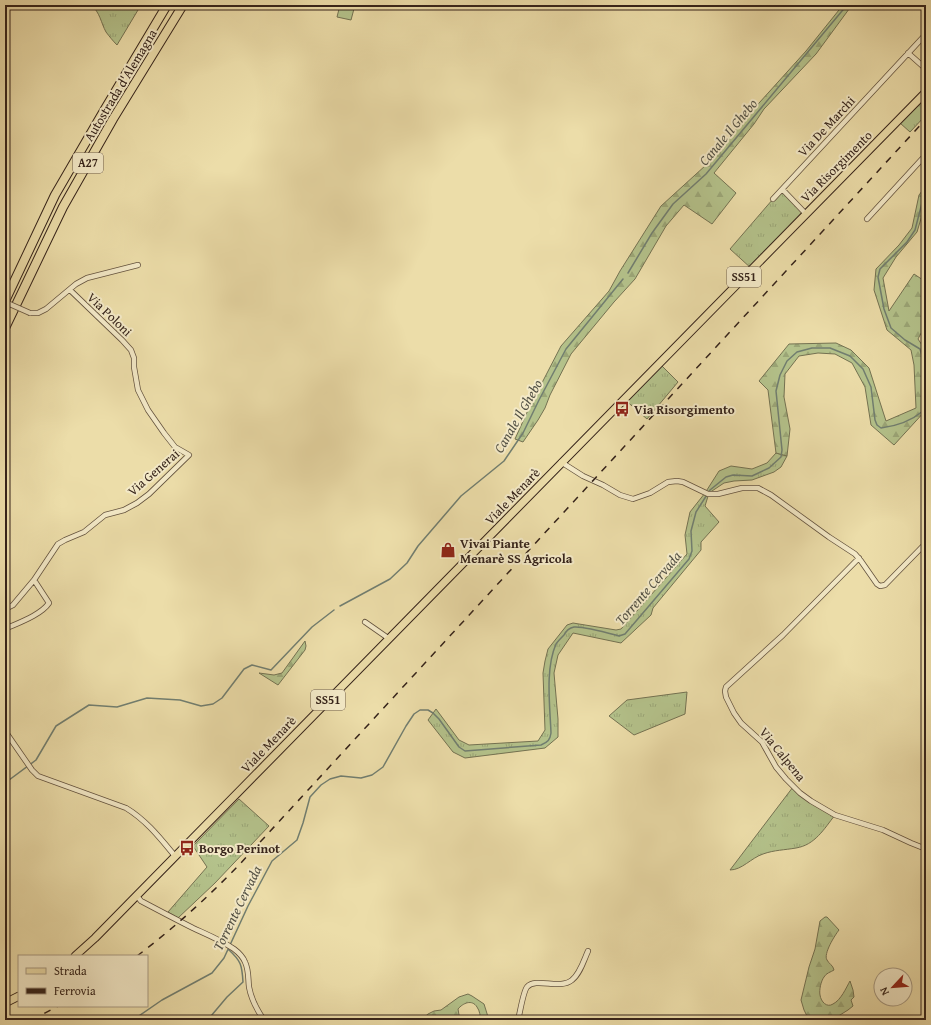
<svg xmlns="http://www.w3.org/2000/svg" width="931" height="1025" viewBox="0 0 931 1025" font-family="'Gentium Book Plus',serif">
  <style>
    .grass { fill: url(#grass-tufts); stroke: #747252 }
    .forest { fill: url(#forest-firs); stroke: #747252 }
    .green { fill: #b4c28b; stroke: #747252 }
    .lines { fill: none; stroke-linecap: round; stroke-linejoin: round }
    .stream { stroke: #717e70; stroke-width: 1.5 }
    .street-casing { stroke: #63523e; stroke-width: 6 }
    .primary-casing { stroke: #35231a; stroke-width: 9 }
    .highway-casing { stroke: #35231a; stroke-width: 10 }
    .street { stroke: #f3e9c7; stroke-width: 4.5 }
    .primary { stroke: #ecdda9; stroke-width: 7 }
    .highway { stroke: #ecdda9; stroke-width: 8 }
    .rail { stroke: #35231a; stroke-width: 1.5; stroke-dasharray: 7 7; stroke-linecap: butt }
    .street-bridge-casing { stroke: #63523e; stroke-width: 6; stroke-linecap: butt }
    .street-bridge { stroke: #f3e9c7; stroke-width: 4.5 }
    .labels { text-anchor: middle; stroke-width: 4; stroke-linejoin: round; paint-order: stroke }
    .shield { fill: #f3e9c7; stroke: #6e5e4e; stroke-width: 1 }
    .shield-label { font-size: 12px; font-weight: bold; fill: #35231a }
    .street-label { font-size: 13px; fill: #35231a; stroke: #f3e9c7 }
    .poi-label { font-size: 13px; font-weight: bold; fill: #35231a; stroke: #f3e9c7; text-anchor: start }
    .water-label { font-size: 14px; font-style: italic; fill: #535145; stroke: #f3e9c7 }
  </style>
  <defs>
    <pattern id="grass-tufts" width="24" height="20" patternUnits="userSpaceOnUse"><rect width="24" height="20" fill="#b4c28b"/><path d="M3 7l-1-3M5 7V3M7 7l1-3M15 17l-1-3M17 17v-4M19 17l1-3" fill="none" stroke="#9ba677"/></pattern>
    <pattern id="forest-firs" width="22" height="20" patternUnits="userSpaceOnUse"><rect width="22" height="20" fill="#b4c28b"/><path d="M5 1l3.5 6h-7zM16 11l3.5 6h-7z" fill="#9ba677"/></pattern>
  </defs>
  <rect width="100%" height="100%" fill="#ecdda9"/>
  <filter id="stains"><feTurbulence type="fractalNoise" baseFrequency=".005" numOctaves="4"/><feColorMatrix values="0 0 0 0 .2 0 0 0 0 .09 0 0 0 0 .02 0 0 0 .5 -.17"/></filter>
  <radialGradient id="worn" r=".72"><stop offset=".6" stop-color="#630" stop-opacity="0"/><stop offset="1" stop-color="#630" stop-opacity=".3"/></radialGradient>
  <!-- grass -->
  <path class="grass" d="M91,5H141L117,45C113,41 109,36 106,32C101,23 100,12 91,5Z
    M926,97V115L910,132L900,123Z
    M783,190L806,214L752,269L730,249L773,199Z
    M659,363L678,382L647,419L624,399Z
    M776,453L787,456L781,467L774,472L752,480L734,481L724,483L709,493L705,506L719,522L701,542V550L653,608L651,615L621,643L573,633L558,655L554,673L558,719V737L545,748L465,758L453,752L428,720L436,709L459,740L469,745L538,741L545,730L543,673L545,661L548,649L567,625L573,623L579,624L616,630L621,629L687,554L685,535L690,512L705,493L719,471L731,466L752,469L767,463Z
    M687,692L685,714L634,735L609,716L627,700Z
    M793,787L835,815C824,829 815,845 796,848C785,850 774,850 763,854C751,858 742,870 730,870Z
    M239,799L269,826L215,883L178,918L168,912L207,867L193,846Z"/>
  <!-- forest -->
  <path class="forest" d="M843,5H852L816,54L764,109L754,124L714,173L736,193L712,224L684,205L666,226L635,279L614,302L571,354L550,395L545,408L538,420L523,442L515,439L529,408L561,346L609,291L620,271L661,206L706,165L741,123L806,51Z
    M926,186V202L917,232L896,257L883,278L889,311L914,274L926,282V324L918,339L926,351V410L894,445L871,425L865,387L852,363L835,354L818,353L799,356L785,374L784,397L790,429L787,456L776,453L768,390L759,381L789,344L836,343L851,350L869,368L886,421L916,408L914,365L911,350L887,330L874,290L876,269L899,245L912,228L919,195Z
    M305,641L306,646L305,650L278,685L259,673L274,675L282,673Z
    M825,917H827L839,930C835,935 823,954 827,960C829,964 833,965 834,970C831,972 826,973 824,977C821,981 819,990 820,995C821,1002 827,1008 833,1004C841,1000 846,988 850,981L853,990L854,997L851,1000L853,1006L848,1010L832,1020H809L804,1010L801,1000L809,967L815,949L820,921Z
    M468,994L472,996L484,1004L489,1020H481C480,1016 480,1011 477,1007C472,999 463,1003 458,1009L459,1015L465,1020H421L428,1014L434,1011L441,1010L459,997Z"/>
  <!-- green -->
  <path class="green" d="M340,5H355L351,20L337,17Z"/>
  <g class="lines">
    <!-- stream -->
    <path class="stream" d="M628,273L652,233L673,204L706,174L847,5
      M340,606L390,579L407,563L418,546L461,496L504,461L523,433L539,400L566,349L623,279
      M5,783L36,760L56,726L89,705L117,707L147,698L180,700L201,706L213,704L222,698L244,669L252,665L271,670L312,627L334,610
      M133,1020L162,1000L212,973L224,958L248,906L272,861L297,840L303,823L310,797L321,785L330,779L341,776L361,778L372,775L383,767L406,726L414,714L420,710H428L433,713L439,719L459,747L465,751L541,745C548,742 550,740 551,733C550,706 545,669 556,644C558,641 561,638 564,635C566,631 569,628 574,627C584,626 608,633 619,636L625,634L689,559L692,551L691,531L696,512L710,490L726,477L733,475L752,476L769,468L781,457L782,450L776,391L780,375L787,361L797,352L812,348H830L850,356L863,369L871,387L875,420L877,425L881,428C897,426 911,421 923,411V360L920,349L905,340L891,328L884,309L878,277L880,269L907,242L915,230L922,203L926,194
      M210,1020L211,1016L227,997L243,982C242,965 241,961 229,950"/>
    <!-- street casing -->
    <g class="street-casing">
      <path id="street" d="M908,53L926,69
        M783,190L806,214
        M773,199L926,34
        M867,219L922,159L926,157
        M30,313H38L46,309L76,284L87,278L138,265
        M561,462L583,476L603,485L620,495L633,499L650,493L668,482L677,481L683,482L708,494H718L742,488H758L771,495L829,537L855,554L861,561L877,584L880,586L885,585L926,543
        M859,558L783,635L726,687L725,691L726,697L734,713L741,723L762,742L776,767L786,779L800,793L811,801L835,815L883,830L911,843L926,849
        M5,609L13,605L34,580L58,544L65,540L84,532L105,515L124,510L137,503L149,494L189,455L175,447L164,433L148,410L138,390L134,367V358L131,350L122,340L70,290
        M365,622L388,638
        M5,629C18,623 41,615 49,603L34,580
        M5,731L32,770L38,776L126,808C146,820 160,838 175,856
        M136,895L141,901C158,910 175,919 193,928C206,934 221,940 234,949C238,952 243,957 245,962C249,970 248,979 249,987C251,998 257,1010 264,1020
        M518,1020C520,1013 523,992 527,987C536,977 560,990 572,980C580,974 584,960 588,951"/>
    </g>
    <!-- primary casing -->
    <g class="primary-casing">
      <path id="primary" d="M75,956L95,938L926,92
        M5,1003L19,996"/>
    </g>
    <!-- highway casing -->
    <g class="highway-casing">
      <path id="highway" d="M5,301L55,195L105,109L167,5
        M5,328L63,207L113,119L183,5"/>
    </g>
    <!-- street -->
    <use href="#street" class="street"/>
    <!-- primary -->
    <use href="#primary" class="primary"/>
    <!-- highway -->
    <use href="#highway" class="highway"/>
    <!-- rail -->
    <path class="rail" d="M137,956C174,928 207,898 239,865L926,119
      M32,1020L58,1006"/>
    <!-- street-bridge casing -->
    <g class="street-bridge-casing">
      <path id="street-bridge" d="M5,302L30,313"/>
    </g>
    <!-- street-bridge -->
    <use href="#street-bridge" class="street-bridge"/>
  </g>
  <!-- icons -->
  <defs>
    <g id="bus-bare" transform="scale(1.2)"><path d="M-5-6H5V4H4V6H2V4H-2V6H-4V4H-5ZM-3.5-4V0h7V-4ZM-3.5 1.2v1.5H-2V1.2ZM2 1.2v1.5H3.5V1.2Z" fill="#8f2418" stroke="#f3e9c7" stroke-width="2.5" paint-order="stroke"/></g>
    <g id="shop-bare" transform="scale(1.2)"><path d="M-5-2.5h2.3a2.7 3.5 0 0 1 5.4 0H5L5.5 6h-11ZM-1.5-2.5h3a1.5 2.3 0 0 0-3 0Z" fill="#8f2418" stroke="#f3e9c7" stroke-width="2.5" paint-order="stroke"/></g>
  </defs>
  <g fill-rule="evenodd">
    <use href="#bus-bare" x="622" y="409"/>
    <use href="#shop-bare" x="448" y="550"/>
    <use href="#bus-bare" x="187" y="848"/>
  </g>
  <g class="labels">
    <!-- shield labels -->
    <g class="shield">
      <rect x="73" y="153" width="30" height="20" rx="3"/>
      <rect x="727" y="267" width="34" height="20" rx="3"/>
      <rect x="311" y="690" width="34" height="20" rx="3"/>
    </g>
    <g class="shield-label">
      <text x="88" y="167">A27</text>
      <text x="744" y="281">SS51</text>
      <text x="328" y="704">SS51</text>
    </g>
    <!-- street labels -->
    <g class="street-label">
      <text transform="translate(120 85) rotate(-59)" y="5">Autostrada d'Alemagna</text>
      <text transform="translate(826 126) rotate(-47)" y="5">Via De Marchi</text>
      <text transform="translate(836 166) rotate(-45)" y="5">Via Risorgimento</text>
      <text transform="translate(110 314) rotate(44)" y="5">Via Poloni</text>
      <text transform="translate(153 472) rotate(-41)" y="5">Via Generai</text>
      <text transform="translate(512 496) rotate(-46)" y="5">Viale Menarè</text>
      <text transform="translate(268 744) rotate(-46)" y="5">Viale Menarè</text>
      <text transform="translate(783 754) rotate(51)" y="5">Via Calpena</text>
    </g>
    <!-- poi labels -->
    <g class="poi-label">
      <text x="634" y="414">Via Risorgimento</text>
      <text x="460" y="548">Vivai Piante<tspan x="460" dy="15">Menarè SS Agricola</tspan></text>
      <text x="199" y="853">Borgo Perinot</text>
    </g>
    <!-- water labels -->
    <g class="water-label">
      <text transform="translate(728 132) rotate(-50)" y="5">Canale Il Ghebo</text>
      <text transform="translate(518 416) rotate(-60)" y="5">Canale Il Ghebo</text>
      <text transform="translate(648 588) rotate(-49)" y="5">Torrente Cervada</text>
      <text transform="translate(237 908) rotate(-64)" y="5">Torrente Cervada</text>
    </g>
  </g>
  <!-- margin -->
  <rect width="931" height="1025" fill="none" stroke="#ecdda9" stroke-width="20"/>
  <rect x="6" y="6" width="919" height="1013" fill="none" stroke="#35231a" stroke-width="2"/>
  <rect x="10" y="10" width="911" height="1005" fill="none" stroke="#35231a"/>
  <!-- legend -->
  <rect x="18" y="955" width="130" height="52" fill="#f3e9c7" stroke="#a79a82"/>
  <rect x="26" y="968" width="20" height="6" fill="#ecdda9" stroke="#a79a82"/>
  <text x="54" y="975" font-size="12" fill="#35231a">Strada</text>
  <rect x="26" y="988" width="20" height="6" fill="#35231a" stroke="#a79a82"/>
  <text x="54" y="995" font-size="12" fill="#35231a">Ferrovia</text>
  <!-- north arrow -->
  <g transform="translate(893 987) rotate(244)"><circle r="19" fill="#f3e9c7" stroke="#a79a82"/>
  <path d="M0-3L7 15L0 10L-7 15Z" fill="#8f2418"/>
  <text y="-6" font-size="11" font-weight="bold" text-anchor="middle" fill="#35231a">N</text>
  </g>
  <rect width="100%" height="100%" filter="url(#stains)"/>
  <rect width="100%" height="100%" fill="url(#worn)"/>
</svg>
